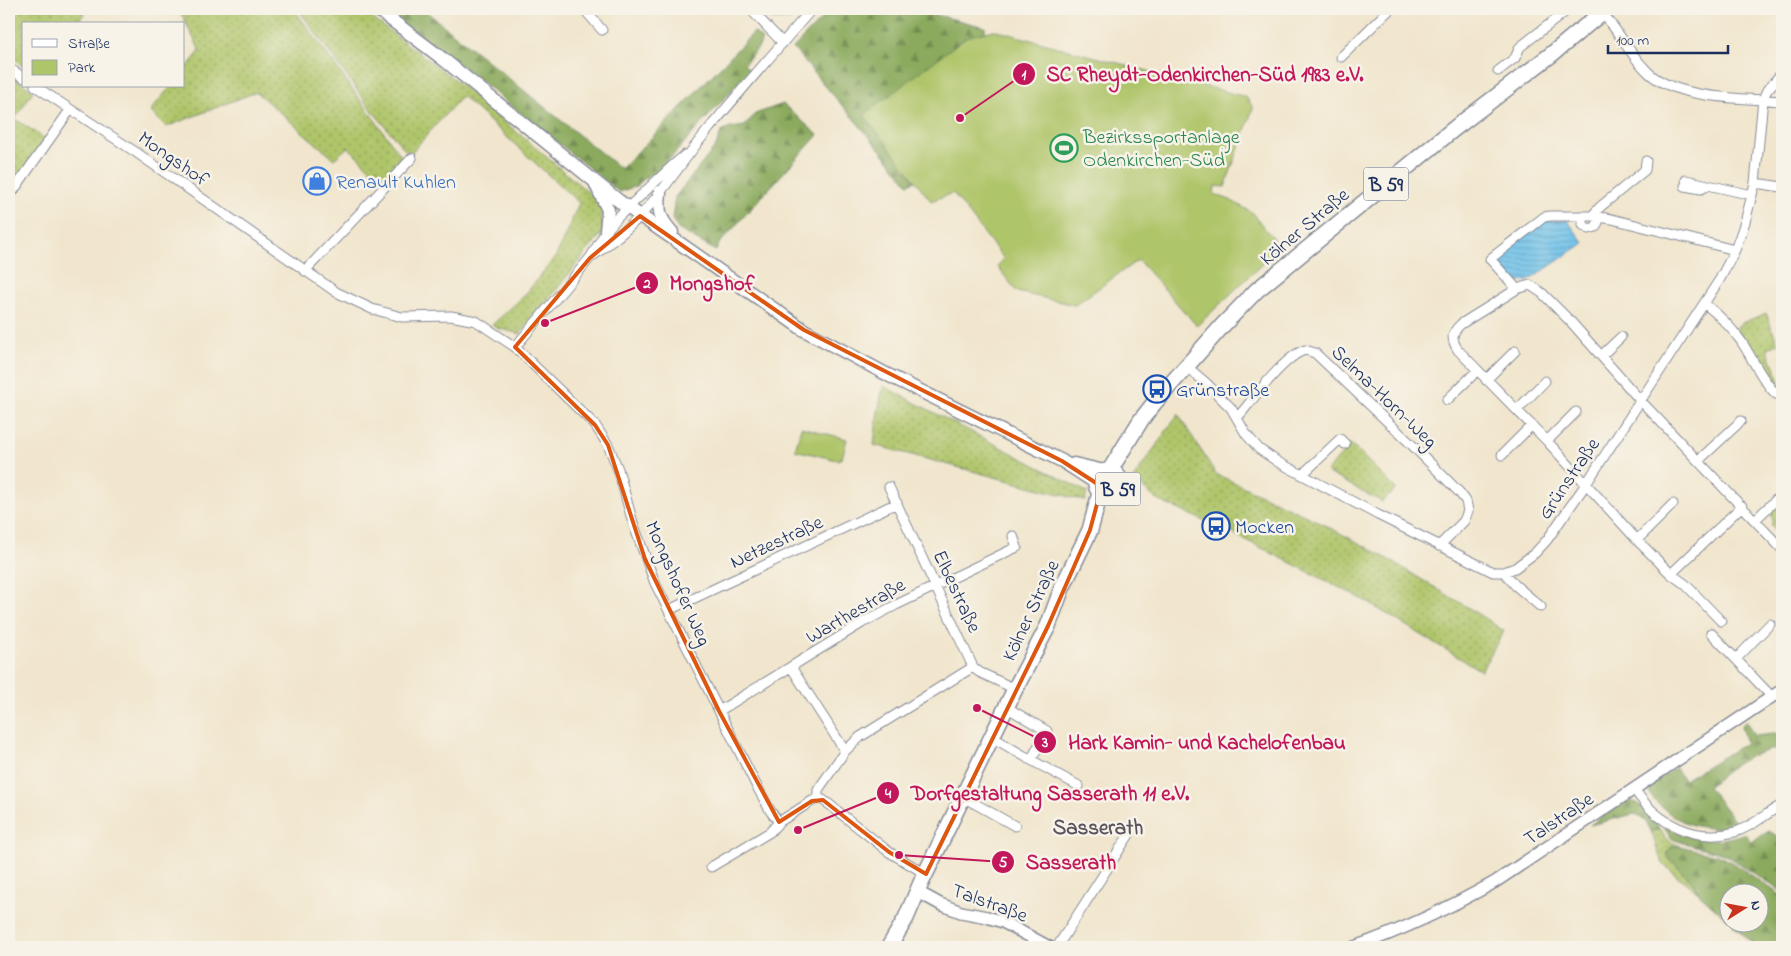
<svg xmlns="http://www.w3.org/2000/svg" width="1791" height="956" viewBox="0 0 1791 956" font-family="'Indie Flower',sans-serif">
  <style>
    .green { fill: url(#green-dots); stroke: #657a64 }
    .forest { fill: url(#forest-firs); stroke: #536c5e }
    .pitch { fill: #afc569; stroke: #657a64 }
    .water { fill: url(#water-rules); stroke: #4478a4 }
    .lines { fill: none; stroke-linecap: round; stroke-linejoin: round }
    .minor-casing { stroke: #868a96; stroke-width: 11 }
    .tertiary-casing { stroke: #868a96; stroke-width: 14 }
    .secondary-casing { stroke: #868a96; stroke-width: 15 }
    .primary-casing { stroke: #868a96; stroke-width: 18 }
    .minor { stroke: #fff; stroke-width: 9 }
    .tertiary { stroke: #fff; stroke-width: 11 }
    .secondary { stroke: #fff; stroke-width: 12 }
    .primary { stroke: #fff; stroke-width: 15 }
    .marked { fill: none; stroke: #de5710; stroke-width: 4; stroke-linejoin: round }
    .labels { text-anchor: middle; stroke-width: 5; stroke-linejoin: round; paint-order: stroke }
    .shield { fill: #f7f3e8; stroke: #5d6a87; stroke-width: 1 }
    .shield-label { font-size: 19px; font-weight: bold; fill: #1b2f5e }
    .leisure-label { font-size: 20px; fill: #27864d; stroke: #f7f3e8; text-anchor: start }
    .street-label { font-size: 20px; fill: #1b2f5e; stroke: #f7f3e8 }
    .shop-label { font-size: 20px; fill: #366cbe; stroke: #f7f3e8; text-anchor: start }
    .transit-label { font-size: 20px; fill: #164399; stroke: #f7f3e8; text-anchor: start }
    .neighbourhood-label { font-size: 21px; font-weight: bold; fill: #5b545e; stroke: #f7f3e8 }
    .leader { fill: none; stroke: #c2185b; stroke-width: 2 }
    .callout-dot { fill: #c2185b; stroke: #f7f3e8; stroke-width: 2 }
    .mark-label { font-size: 15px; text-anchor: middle; font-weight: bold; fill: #fff }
    .callout-label { font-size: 21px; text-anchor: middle; font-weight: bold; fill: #c2185b; stroke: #f7f3e8; stroke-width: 5; stroke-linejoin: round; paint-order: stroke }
  </style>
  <defs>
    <pattern id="green-dots" width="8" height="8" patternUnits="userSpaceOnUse" patternTransform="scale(1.25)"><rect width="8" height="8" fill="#afc569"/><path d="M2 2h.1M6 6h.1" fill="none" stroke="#8ea05a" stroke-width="1.8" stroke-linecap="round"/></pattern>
    <pattern id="forest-firs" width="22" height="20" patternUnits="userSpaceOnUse" patternTransform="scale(1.25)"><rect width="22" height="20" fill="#8baa5d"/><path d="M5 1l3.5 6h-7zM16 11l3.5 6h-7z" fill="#718b50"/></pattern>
    <pattern id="water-rules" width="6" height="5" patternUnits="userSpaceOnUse" patternTransform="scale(1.25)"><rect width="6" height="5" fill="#6ec1ea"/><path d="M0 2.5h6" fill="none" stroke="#5a9dc1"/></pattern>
  </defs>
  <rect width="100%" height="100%" fill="#f7f3e8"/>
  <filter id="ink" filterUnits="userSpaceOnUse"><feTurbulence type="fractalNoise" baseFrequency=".02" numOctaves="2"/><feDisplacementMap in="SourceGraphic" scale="10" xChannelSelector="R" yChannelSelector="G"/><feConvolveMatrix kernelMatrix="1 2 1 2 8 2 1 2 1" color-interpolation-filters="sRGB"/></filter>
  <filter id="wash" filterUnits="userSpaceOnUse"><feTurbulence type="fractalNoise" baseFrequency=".0096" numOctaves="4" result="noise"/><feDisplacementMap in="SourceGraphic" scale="20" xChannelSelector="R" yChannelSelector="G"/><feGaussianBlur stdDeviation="1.12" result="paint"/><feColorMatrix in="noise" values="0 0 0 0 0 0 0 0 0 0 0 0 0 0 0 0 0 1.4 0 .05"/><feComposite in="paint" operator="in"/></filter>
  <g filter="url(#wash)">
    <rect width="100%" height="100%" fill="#f1e6cd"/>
    <!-- green -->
    <path class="green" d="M9,9H87L77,24H24V68L9,53Z
      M174,9H294L404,160L382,181L348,147L334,159L256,92L166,127L150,111L171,86H184V71L200,51L182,15Z
      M298,9H360L454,79L601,203L603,232L520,334L497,328L492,325L525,295L556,256L579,203L462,96L409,155L370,108Z
      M9,74L33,91L15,119L46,139L9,191Z
      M1766,313L1778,344L1767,348L1779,379V385L1775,388L1735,329L1742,323Z
      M883,386L1087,492L1085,501L874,445L877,417Z
      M1178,414L1216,474L1315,520L1376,552L1469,608L1504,631L1481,671L1362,599L1232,533L1157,500L1133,479Z
      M1351,444L1396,489L1382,502L1326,472Z
      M1782,497V538L1771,526L1773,520L1770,511Z
      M1660,830L1667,840L1680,846L1671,847L1670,859L1693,882L1697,892L1664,865C1658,856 1655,841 1651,831Z"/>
    <!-- forest -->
    <path class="forest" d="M382,9H423L621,169L754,32L762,39L759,47L744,64L750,70L659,171L653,177L650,174L636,186L619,192L472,74Z
      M761,9H801L803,10L790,20L770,19Z
      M831,9H913L985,27V33L864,115L916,181L908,184C871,137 831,94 793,48Z
      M783,104L818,135L718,245L716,251L678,229L672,219L675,197L716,146L721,132L730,128L745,126L755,114Z
      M1746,721L1754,736L1782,733V748C1745,754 1736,764 1708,787L1740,827C1710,830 1686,829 1663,808C1654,801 1650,797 1648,786L1676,768L1684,780L1746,743L1741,726Z
      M1631,800L1649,811L1660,830L1651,831C1647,824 1643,815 1634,814L1590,825L1613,809Z
      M1663,826C1670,828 1677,833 1685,835C1706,842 1725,841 1745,833L1751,842L1769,831L1782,839V892L1731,858L1720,853L1674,840L1670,837Z
      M1680,846L1717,855L1732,862L1782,896V947H1756L1732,924H1758V894H1728V920L1697,892L1693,882L1670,859L1667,854C1669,847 1674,847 1680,846Z"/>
    <!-- pitch -->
    <path class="pitch" d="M994,30L1246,97L1253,108L1225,187L1215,186L1214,194L1230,200L1253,213L1264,228L1272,236L1277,250L1197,326L1138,260L1075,305L1017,292L997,266L1004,259L953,193L931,201L864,115L966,37Z
      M801,427L847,439L842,458L837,460L795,450Z"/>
    <!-- water -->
    <path class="water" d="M1567,220L1584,243L1528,281L1517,282L1514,280L1497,263L1498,258L1542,221Z"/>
  </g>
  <g filter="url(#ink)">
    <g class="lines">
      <!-- minor casing -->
      <g class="minor-casing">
        <path id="minor" d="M584,9L602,30
          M750,9L783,43
          M1599,9C1617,28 1628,52 1646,70C1673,100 1743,98 1782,101
          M1341,57L1390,9
          M9,68L24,78
          M1498,71L1515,58L1520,47L1569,9
          M35,86L137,153L336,292L372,309L402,317L451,316L476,321L515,347L595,425L608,445L618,469L633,523L655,583L755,783L771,812L779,822
          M1686,180L1752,195
          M1755,183L1782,187
          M1685,186L1701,189L1707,186
          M9,197L70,110
          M1583,216V225L1589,229L1596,227L1600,217
          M1592,216L1600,207L1645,170L1646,161
          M590,258C603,248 617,238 629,227C660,198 681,162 708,130C742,89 777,49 812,9
          M305,271L412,158
          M1517,289L1490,259L1544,217L1550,216H1592L1612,219L1735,250
          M1705,304C1719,315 1731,327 1741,341C1753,359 1761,379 1776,394L1782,388
          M515,347L590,258L606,231L618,217L671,167L685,155
          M1601,356L1621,337
          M1186,366L1206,383L1231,408L1246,434L1259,449L1278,462L1378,515L1493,572H1504L1515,568L1535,553L1547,540L1586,484L1720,279L1735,250L1745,222L1755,183L1763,99L1767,90L1782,73
          M1486,380L1515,351
          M1447,400L1477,371
          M1517,410L1545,381
          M1237,418C1252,401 1284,356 1305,350L1315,353L1412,445L1459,492L1466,501L1468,511L1464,521L1439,546
          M1547,441L1576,412
          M1502,455L1532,425
          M1699,460L1741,421
          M1304,476L1306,471L1340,439L1345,444
          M889,487L973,667L979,672L1015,689
          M1755,520L1782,494
          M1637,540L1673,504
          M1504,572L1515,585L1541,607
          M1671,574L1742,506
          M669,610L897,503
          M1721,621L1685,584L1671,574L1637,540L1547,441L1458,350C1451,339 1451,333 1461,324L1517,289L1530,285L1542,293L1571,322L1640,400L1782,549
          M1711,633L1772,697
          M1736,659L1770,624
          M791,667L845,751
          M1006,707L1047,731L1031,760L1079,786
          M719,711L862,623L896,605L1017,547L1013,536
          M992,737L1031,760
          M1635,790C1656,823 1695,843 1735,832C1753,827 1766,813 1782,805
          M963,797L1015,826
          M818,799V790L845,751L860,737L973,667
          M711,867L770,832L779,822L812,801L818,799L823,800L830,805L889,852L926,874
          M1057,947L1130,833"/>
      </g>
      <!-- tertiary casing -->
      <g class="tertiary-casing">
        <path id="tertiary" d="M918,892L940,904L961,912L987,917L1003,922L1049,947
          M1354,947C1403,930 1449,908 1495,882L1782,690"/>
      </g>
      <!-- secondary casing -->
      <g class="secondary-casing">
        <path id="secondary" d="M377,9L443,59L619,201L804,330L888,375L1062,461L1096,483
          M596,185L608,210L606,231
          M660,192C658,211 659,218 672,232
          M1074,464L1104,471"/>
      </g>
      <!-- primary casing -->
      <g class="primary-casing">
        <path id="primary" d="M1110,470L1141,420L1155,402L1223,325L1257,290L1455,128L1552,54L1606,9
          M1096 483a12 12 0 1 1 24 0a12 12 0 1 1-24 0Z
          M889,947L906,918L921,883L1015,689L1048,626L1062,588L1090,530L1100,493"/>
      </g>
      <!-- minor -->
      <use href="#minor" class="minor"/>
      <!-- tertiary -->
      <use href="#tertiary" class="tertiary"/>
      <!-- secondary -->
      <use href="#secondary" class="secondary"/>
      <!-- primary -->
      <use href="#primary" class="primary"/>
    </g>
  </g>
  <!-- marked area -->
  <path class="marked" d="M640,216L804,330L1062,461L1096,483L1100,493L1090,530L1048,626L926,874L889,852L823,800L812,801L779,822L719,711L645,559L608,445L595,425L515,347L590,258Z"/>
  <!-- icons -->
  <defs>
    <g id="stadium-ring" transform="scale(1.4375)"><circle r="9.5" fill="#f7f3e8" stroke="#2e9e5b" stroke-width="1.5"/><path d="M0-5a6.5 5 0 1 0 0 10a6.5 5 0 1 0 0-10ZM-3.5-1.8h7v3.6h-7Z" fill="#2e9e5b"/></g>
    <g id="shop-ring" transform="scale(1.4375)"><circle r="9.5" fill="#f7f3e8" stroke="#3f7fe0" stroke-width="1.5"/><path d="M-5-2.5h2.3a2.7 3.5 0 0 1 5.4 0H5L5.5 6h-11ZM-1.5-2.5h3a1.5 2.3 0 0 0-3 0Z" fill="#3f7fe0"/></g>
    <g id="bus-ring" transform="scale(1.4375)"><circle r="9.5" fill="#f7f3e8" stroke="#1a4fb4" stroke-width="1.5"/><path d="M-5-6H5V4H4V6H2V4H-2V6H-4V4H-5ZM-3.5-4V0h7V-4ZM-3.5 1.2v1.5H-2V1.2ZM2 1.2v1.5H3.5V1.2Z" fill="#1a4fb4"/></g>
  </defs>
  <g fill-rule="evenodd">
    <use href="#stadium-ring" x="1064" y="148"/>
    <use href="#shop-ring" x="317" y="181"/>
    <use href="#bus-ring" x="1157" y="389"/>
    <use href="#bus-ring" x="1216" y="526"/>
  </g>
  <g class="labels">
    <!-- shield labels -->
    <g class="shield">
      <rect x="1363.5" y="167.5" width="45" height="33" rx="4"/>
      <rect x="1095.5" y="472.5" width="45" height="33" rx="4"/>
    </g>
    <g class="shield-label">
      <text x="1386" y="191">B 59</text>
      <text x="1118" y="496">B 59</text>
    </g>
    <!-- leisure labels -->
    <g class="leisure-label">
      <text x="1083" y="143">Bezirkssportanlage<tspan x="1083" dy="23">Odenkirchen-Süd</tspan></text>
    </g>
    <!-- street labels -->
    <g class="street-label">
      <text transform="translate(174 158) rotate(35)" y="7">Mongshof</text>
      <text transform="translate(1304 226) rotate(-40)" y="7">Kölner Straße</text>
      <text transform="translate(1385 396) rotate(44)" y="7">Selma-Horn-Weg</text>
      <text transform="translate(1568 478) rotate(-56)" y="7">Grünstraße</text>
      <text transform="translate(776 541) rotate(-25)" y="7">Netzestraße</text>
      <text transform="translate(679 583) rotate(66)" y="7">Mongshofer Weg</text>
      <text transform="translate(958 591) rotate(65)" y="7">Elbestraße</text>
      <text transform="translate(855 610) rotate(-30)" y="7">Warthestraße</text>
      <text transform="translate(1030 610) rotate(-65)" y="7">Kölner Straße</text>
      <text transform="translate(1558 818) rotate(-34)" y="7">Talstraße</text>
      <text transform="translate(990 902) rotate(20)" y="7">Talstraße</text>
    </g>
    <!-- shop labels -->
    <g class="shop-label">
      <text x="336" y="188">Renault Kuhlen</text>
    </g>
    <!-- transit labels -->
    <g class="transit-label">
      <text x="1176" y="396">Grünstraße</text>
      <text x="1235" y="533">Mocken</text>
    </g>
    <!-- neighbourhood labels -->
    <g class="neighbourhood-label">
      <text x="1098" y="834">Sasserath</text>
    </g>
  </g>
  <!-- callouts -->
  <path class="leader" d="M960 118L1024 74M545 323L647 283M977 708L1045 742M798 830L888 793M899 855L1003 862"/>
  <g class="callout-dot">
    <circle cx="960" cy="118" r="5"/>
    <circle cx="545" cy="323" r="5"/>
    <circle cx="977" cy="708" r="5"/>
    <circle cx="798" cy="830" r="5"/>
    <circle cx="899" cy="855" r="5"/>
    <circle cx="1024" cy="74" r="12"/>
    <circle cx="647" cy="283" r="12"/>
    <circle cx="1045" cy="742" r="12"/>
    <circle cx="888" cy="793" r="12"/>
    <circle cx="1003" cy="862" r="12"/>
  </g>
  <g class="mark-label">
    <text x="1024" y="79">1</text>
    <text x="647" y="288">2</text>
    <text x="1045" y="747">3</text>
    <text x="888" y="798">4</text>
    <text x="1003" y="867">5</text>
  </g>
  <g class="callout-label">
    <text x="1205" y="81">SC Rheydt-Odenkirchen-Süd 1983 e.V.</text>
    <text x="712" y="290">Mongshof</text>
    <text x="1207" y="749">Hark Kamin- und Kachelofenbau</text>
    <text x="1050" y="800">Dorfgestaltung Sasserath 11 e.V.</text>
    <text x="1071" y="869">Sasserath</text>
  </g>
  <!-- margin -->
  <rect width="1791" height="956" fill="none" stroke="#f7f3e8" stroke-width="30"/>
  <!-- legend -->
  <rect x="22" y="22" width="162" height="65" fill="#f7f3e8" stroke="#9fa5b1"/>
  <rect x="32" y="39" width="25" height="8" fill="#ffffff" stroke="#9fa5b1"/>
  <text x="68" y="48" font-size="15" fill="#1b2f5e">Straße</text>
  <rect x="32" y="60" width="25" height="15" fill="#afc569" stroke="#9fa5b1"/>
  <text x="68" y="72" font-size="15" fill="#1b2f5e">Park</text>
  <!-- north arrow -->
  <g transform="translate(1744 908) rotate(79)"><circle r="24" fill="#f7f3e8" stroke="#9fa5b1"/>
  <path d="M0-4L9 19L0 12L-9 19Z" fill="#c8321e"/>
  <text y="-8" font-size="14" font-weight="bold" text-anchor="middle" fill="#1b2f5e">N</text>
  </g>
  <!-- scale -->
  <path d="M1608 45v8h120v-8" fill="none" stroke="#1b2f5e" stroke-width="2.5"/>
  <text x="1616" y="45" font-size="15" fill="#1b2f5e" stroke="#f7f3e8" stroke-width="4" paint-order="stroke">100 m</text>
</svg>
